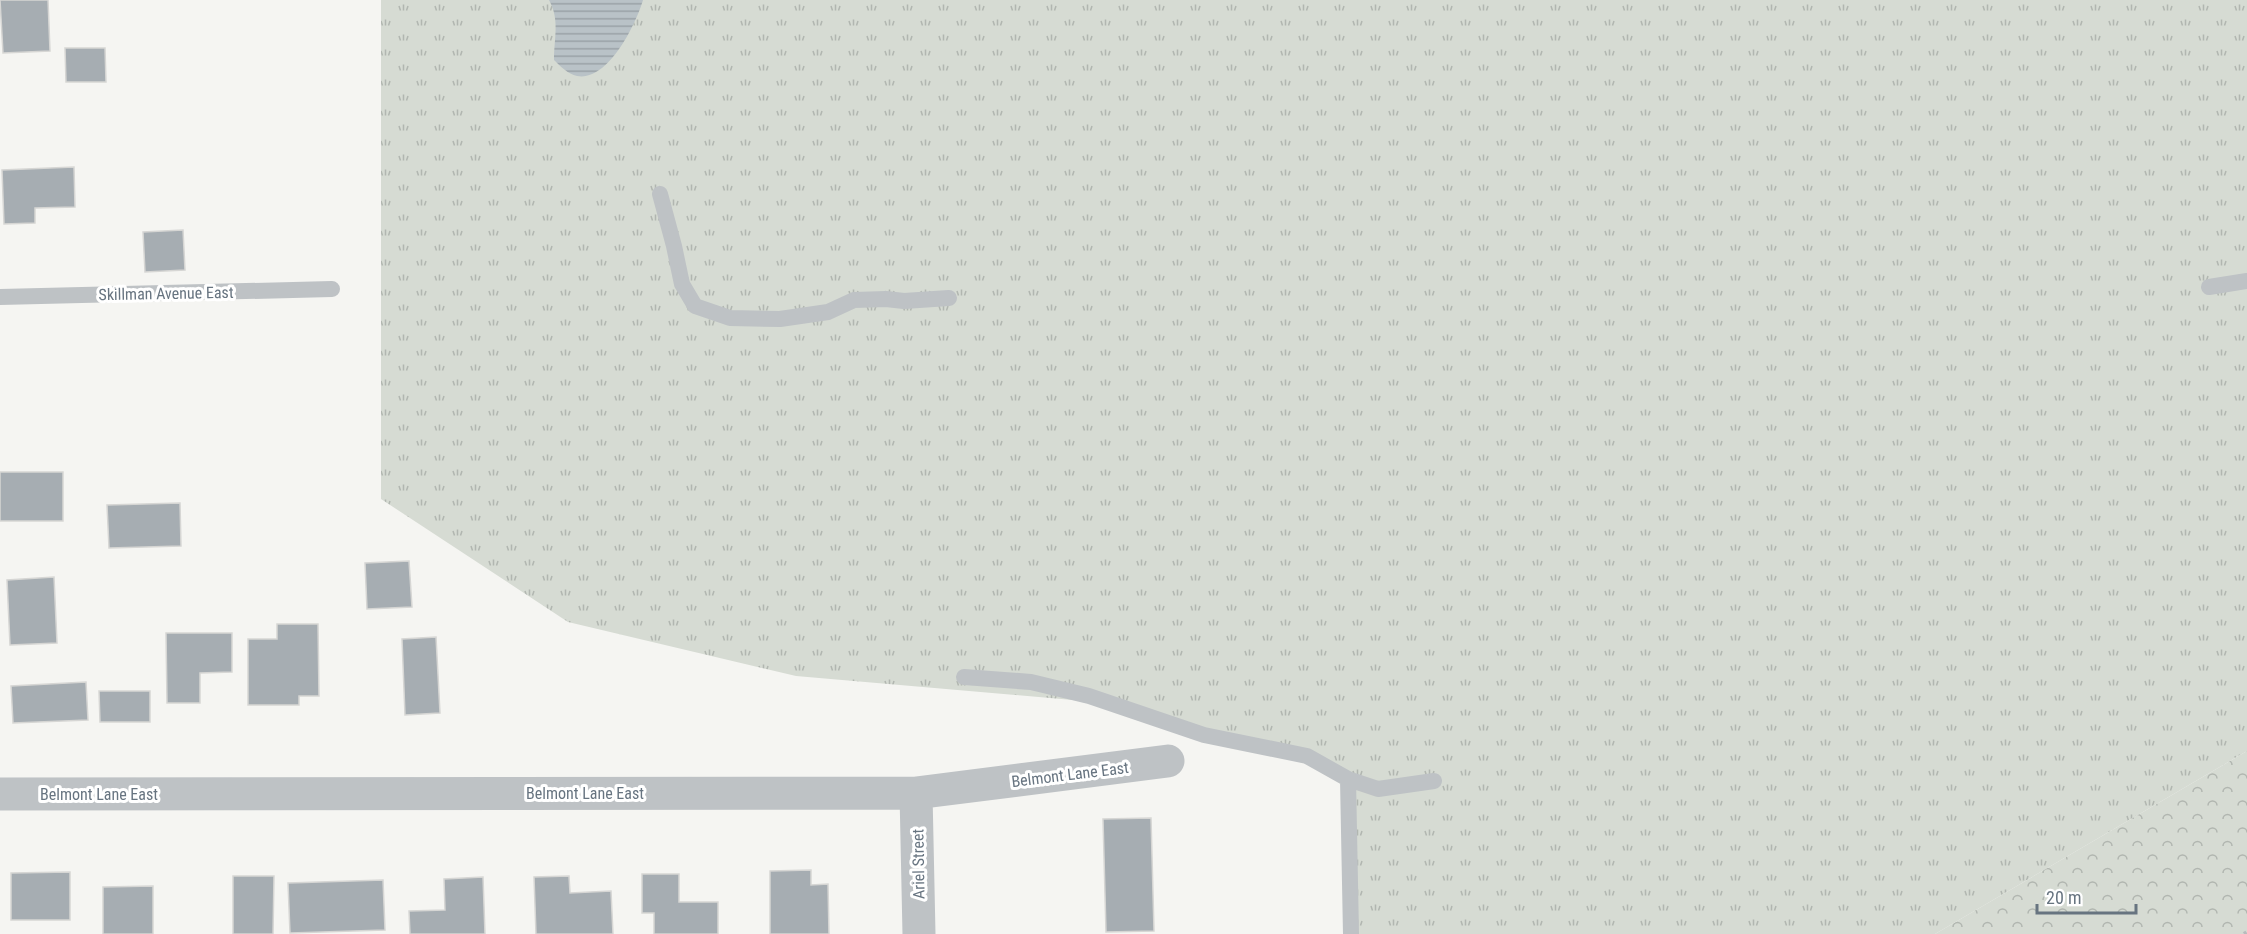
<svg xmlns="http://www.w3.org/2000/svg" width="2247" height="934" viewBox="0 0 2247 934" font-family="'Roboto Condensed',sans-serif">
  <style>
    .grass { fill: url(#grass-tufts) }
    .forest { fill: url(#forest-crowns) }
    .water { fill: url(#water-rules) }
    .building { fill: #a6adb2; stroke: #d6d6d4; stroke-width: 1.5 }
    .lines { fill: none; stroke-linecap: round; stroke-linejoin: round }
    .path { stroke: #b8bbbd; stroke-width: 4; stroke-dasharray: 3 3; stroke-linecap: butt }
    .service { stroke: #bec2c5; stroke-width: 16 }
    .minor { stroke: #bec2c5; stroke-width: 33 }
    .labels { text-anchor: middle; stroke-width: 6; stroke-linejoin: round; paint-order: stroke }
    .street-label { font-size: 16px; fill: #677480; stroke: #fff }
  </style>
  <defs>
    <pattern id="grass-tufts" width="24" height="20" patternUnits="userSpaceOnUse" patternTransform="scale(1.5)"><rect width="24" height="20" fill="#d6dbd3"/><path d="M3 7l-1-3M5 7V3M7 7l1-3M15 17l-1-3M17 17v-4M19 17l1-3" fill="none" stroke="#b1b6b0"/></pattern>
    <pattern id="forest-crowns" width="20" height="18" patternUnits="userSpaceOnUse" patternTransform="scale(1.5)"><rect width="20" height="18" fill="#d6dbd3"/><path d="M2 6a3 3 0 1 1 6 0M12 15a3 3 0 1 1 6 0" fill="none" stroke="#b1b6b0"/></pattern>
    <pattern id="water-rules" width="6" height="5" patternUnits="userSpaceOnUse" patternTransform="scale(1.5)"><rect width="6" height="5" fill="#b9c2c7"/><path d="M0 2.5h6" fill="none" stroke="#9aa2a7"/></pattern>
  </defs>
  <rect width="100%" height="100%" fill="#f5f5f2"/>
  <!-- grass -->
  <path class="grass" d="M381,0H2247V751L1935,934H1345L1342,774L1084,701L796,676L568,622L381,499Z"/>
  <!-- forest -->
  <path class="forest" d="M2247,751V934H1935Z"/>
  <!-- water -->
  <path class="water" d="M549,0H643C636,24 608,82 577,76C568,74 560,66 554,60C554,38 560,20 549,0Z"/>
  <!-- building -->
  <path class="building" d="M0,0H48L50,51L3,53Z
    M65,48H105L106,82H66Z
    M74,167L75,207L35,208V223L4,224L2,170Z
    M183,230L185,270L145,272L143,232Z
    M0,472H63V521H0Z
    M180,503L181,546L109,548L107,505Z
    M409,561L412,607L367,609L365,563Z
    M54,577L57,643L10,645L7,580Z
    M277,624H318L319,696H299V705H248V639H277Z
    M166,633H232V672L200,673V703H167Z
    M436,637L440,713L405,715L402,639Z
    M86,682L88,720L13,723L11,686Z
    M99,691H150V722H100Z
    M1151,818L1154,931L1106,932L1103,819Z
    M811,870V885L828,884L829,934H770V871Z
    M70,872V920H11V873Z
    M642,874H679V902H718V934H654V913H642Z
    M233,876H274L273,934H233Z
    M569,876L570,893L611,891L613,934H536L534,877Z
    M483,877L485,934H410L409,911L445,910L444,879Z
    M383,880L385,930L290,933L288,883Z
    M153,886V934H103V887Z"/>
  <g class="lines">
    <!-- path -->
    <path class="path" d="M2244,934L2247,932"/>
    <!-- service -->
    <path class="service" d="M660,194L674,246L682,284L695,306L730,318L780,319L828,312L854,300L886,299L904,301L949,298
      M2209,287L2247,281
      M0,297L332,289
      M964,677L1031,682L1089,696L1204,735L1307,756L1348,779L1378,789L1434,781
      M1348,779L1351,934"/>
    <!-- minor -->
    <path class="minor" d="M916,793L919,934
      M0,794L916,793L1168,761"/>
  </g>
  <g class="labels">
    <!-- street labels -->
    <g class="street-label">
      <text transform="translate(166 293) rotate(-1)" y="6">Skillman Avenue East</text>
      <text transform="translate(1070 774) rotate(-7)" y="6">Belmont Lane East</text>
      <text x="585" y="799">Belmont Lane East</text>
      <text x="99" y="800">Belmont Lane East</text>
      <text transform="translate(918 864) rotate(-91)" y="6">Ariel Street</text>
    </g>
  </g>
  <!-- scale -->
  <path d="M2037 904v9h99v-9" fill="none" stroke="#677480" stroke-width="3"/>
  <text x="2046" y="904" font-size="18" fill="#677480" stroke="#ffffff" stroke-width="4.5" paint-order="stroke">20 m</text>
</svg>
